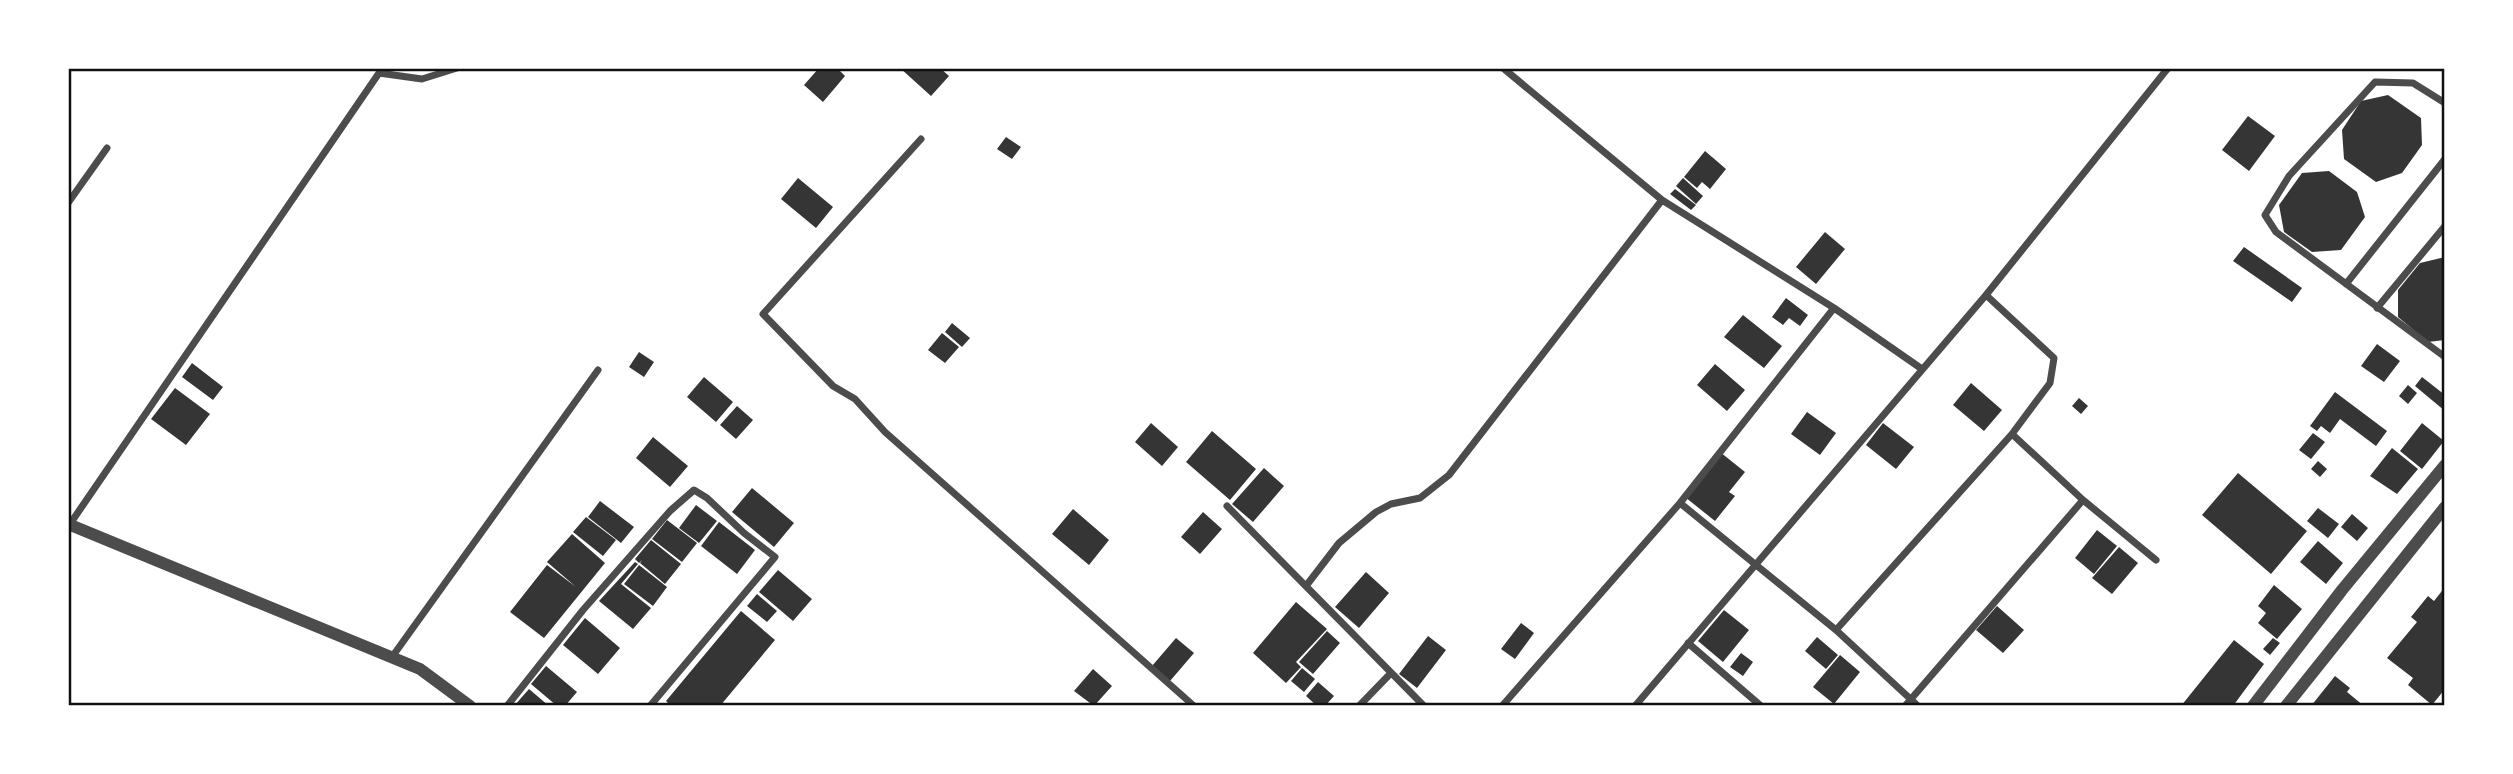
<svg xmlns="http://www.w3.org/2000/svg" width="2513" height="774" viewBox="0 0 2513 774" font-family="Figtree,sans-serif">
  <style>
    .building { fill: #353535 }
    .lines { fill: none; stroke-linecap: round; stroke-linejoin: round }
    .minor { stroke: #4c4c4c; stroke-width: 7 }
    .tertiary { stroke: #4c4c4c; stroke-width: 12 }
    .neatline { fill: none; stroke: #111; stroke-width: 2.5 }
  </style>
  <rect width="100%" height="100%" fill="#fff"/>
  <!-- building -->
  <path class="building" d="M819,68H837L845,76L823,102L804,85Z
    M900,68H940L949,76L931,96Z
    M2388,95L2421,118L2422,145L2402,173L2376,182L2344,159L2342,130L2361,101Z
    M2248,116L2275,136L2249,171L2222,150Z
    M1006,137L1021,147L1012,159L997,149Z
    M1705,151L1726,169L1710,189L1702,182L1697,188L1684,177Z
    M2329,171L2357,192L2365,217L2341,250L2312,252L2284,232L2279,205L2302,173Z
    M798,178L833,207L816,228L781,199Z
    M1683,178L1703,196L1696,204L1676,186Z
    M1675,189L1696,205L1691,210L1670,194Z
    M1825,232L1845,249L1816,284L1796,267Z
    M2244,247L2302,288L2292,302L2233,261Z
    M2445,257V340L2428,342L2398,317V290L2420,263Z
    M1786,298L1808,315L1800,326L1789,318L1783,325L1772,317Z
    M1743,315L1782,346L1764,368L1724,337Z
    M952,323L970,338L962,347L945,332Z
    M942,333L959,347L945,363L928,350Z
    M2377,344L2400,361L2384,382L2361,366Z
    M639,352L654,362L644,377L629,367Z
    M192,363L223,387L213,400L182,377Z
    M1715,364L1745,390L1727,411L1697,385Z
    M704,377L733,402L716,422L687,397Z
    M2422,377L2445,395V411L2415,386Z
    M1971,383L2002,410L1984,431L1953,405Z
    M2408,385L2417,393L2408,404L2399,396Z
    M175,388L210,414L186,445L151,419Z
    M2335,392L2387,431L2376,446L2340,419L2330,433L2321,426L2317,431L2310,426Z
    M2079,398L2088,406L2081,414L2072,406Z
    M737,406L753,420L736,439L720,425Z
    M1807,412L1836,433L1820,455L1791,434Z
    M1151,423L1178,447L1162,466L1135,442Z
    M1883,423L1914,447L1896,469L1866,445Z
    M2422,423L2444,441L2422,469L2400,451Z
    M1212,431L1256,469L1230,500L1186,462Z
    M2313,433L2325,442L2311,459L2299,450Z
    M653,437L688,466L670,487L636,458Z
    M2392,448L2418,469L2397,494L2370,476Z
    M1720,452L1745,472L1729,492L1735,496L1715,521L1685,497Z
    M2318,461L2327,469L2320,477L2311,469Z
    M1264,468L1284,486L1253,522L1232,504Z
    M2238,473L2307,531L2271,574L2202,515Z
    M752,488L794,523L774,547L732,512Z
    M600,501L634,527L621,543L588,517Z
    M696,505L717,521L699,543L679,528Z
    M2318,508L2339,524L2328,538L2307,521Z
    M1073,509L1109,540L1089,565L1052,534Z
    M1203,512L1222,529L1200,554L1181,537Z
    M2352,514L2368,528L2357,541L2341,527Z
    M586,517L616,540L603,556L573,532Z
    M667,520L697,543L682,562L652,539Z
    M719,522L755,550L737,574L701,546Z
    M2097,530L2117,546L2094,574L2075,558Z
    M572,534L605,563L544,638L510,612L547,565L576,587L547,562Z
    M651,540L681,564L665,584L640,563L642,560L639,563L635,559Z
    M2318,541L2343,563L2326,584L2300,562Z
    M2119,547L2138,563L2112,594L2092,578Z
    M635,562L638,564L621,584L651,608L633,629L599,601Z
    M639,565L667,587L653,606L624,584Z
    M778,570L812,599L793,621L759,592Z
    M1366,572L1389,593L1359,628L1335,607Z
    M2274,585L2302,609L2277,639L2258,623L2266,613L2258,606Z
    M2445,587V689L2432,705L2408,685L2413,678L2387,658L2417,622L2411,617L2428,596L2434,601Z
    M757,594L777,611L767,622L747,606Z
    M1296,602L1327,629L1296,662L1301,667L1286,683L1253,653Z
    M1997,606L2024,630L2003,653L1976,630Z
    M1724,610L1749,630L1723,662L1698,641Z
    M741,611L775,640L720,706H671L666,701Z
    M585,618L620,648L598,674L563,645Z
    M1521,623L1534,633L1515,659L1501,649Z
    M1327,631L1340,643L1313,674L1299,662Z
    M1428,636L1446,650L1417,688L1399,674Z
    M1817,637L1838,655L1826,669L1805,651Z
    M1176,638L1194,653L1170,681L1152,666Z
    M2273,638L2280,643L2270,655L2263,649Z
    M2234,640L2264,664L2233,706H2181Z
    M1741,653L1753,662L1743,676L1730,667Z
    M1840,655L1860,672L1834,704L1813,687Z
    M546,666L577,692L565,706H557L531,684Z
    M1302,668L1315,679L1304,692L1291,681Z
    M1093,669L1112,686L1094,706L1074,691Z
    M2335,676L2350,688L2347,692L2364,706H2311Z
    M1318,682L1334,696L1325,706H1317L1306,696Z
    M529,689L549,706H514Z"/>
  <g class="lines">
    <!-- minor -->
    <path class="minor" d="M2445,103L2413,83L2375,82L2289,176L2265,215L2276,232L2445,357
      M921,139L763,314L833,386L855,399L885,432L1194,706
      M68,203L107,148
      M2346,284L2445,159
      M1986,295L2054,358L2050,383L2012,434L2083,500L2156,560
      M1834,308L1922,369
      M2377,308L2445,226
      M1680,503L1836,630L1918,706
      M1227,506L1424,706
      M70,524L379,73L422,79L457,68
      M1306,586L1339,543L1376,512L1391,504L1420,498L1449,475L1662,200
      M1836,630L2012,434
      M1688,643L1761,706
      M392,657L598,370
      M507,706L583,610L670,511L694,490L707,498L744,533L775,557L650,706
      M1359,706L1391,673
      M1502,706L1680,503L1834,308L1662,200L1503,68
      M1635,706L1986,295L2168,68
      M1905,706L2083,500"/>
    <!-- tertiary -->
    <path class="tertiary" d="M68,524L420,669L470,706
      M2253,706L2342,590L2445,465
      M2286,706L2445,507"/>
  </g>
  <!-- border -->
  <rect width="2513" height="774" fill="none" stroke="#ffffff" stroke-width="140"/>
  <rect x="70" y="70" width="2373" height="634" class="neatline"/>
</svg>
